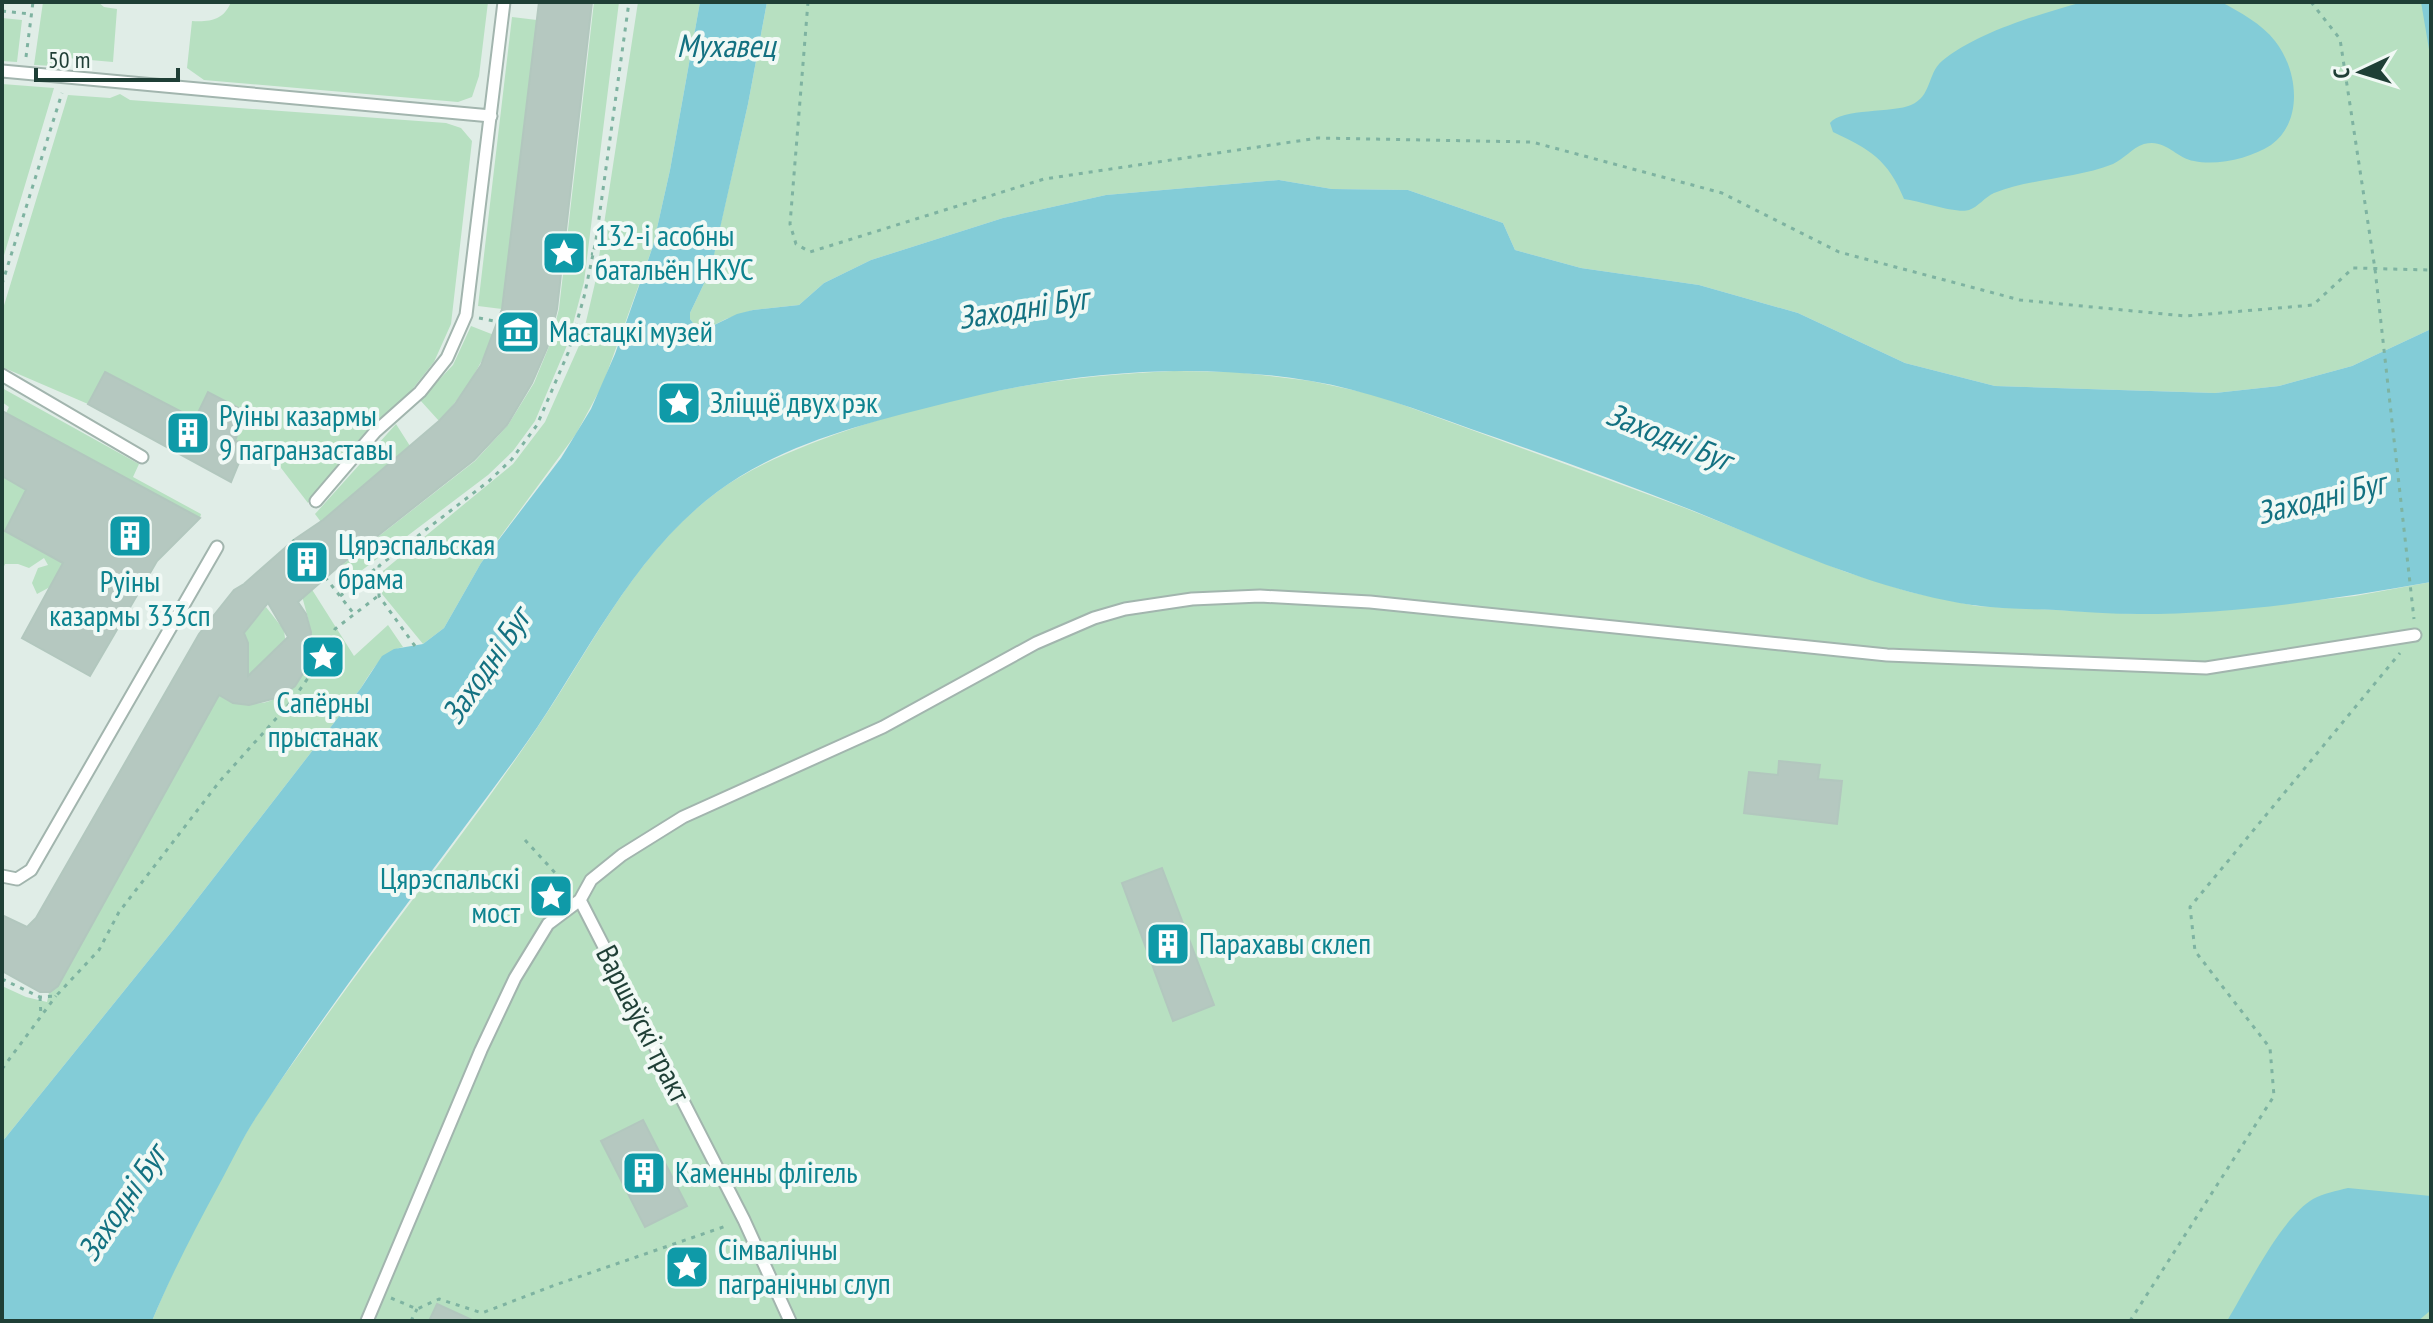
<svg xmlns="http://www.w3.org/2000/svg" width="2433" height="1323" viewBox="0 0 2433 1323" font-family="'PT Sans Narrow',sans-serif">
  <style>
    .green { fill: #b7e0c1 }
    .water { fill: #83ccd7 }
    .building { fill: #b5c8c0; stroke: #b2c7be; stroke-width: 2; fill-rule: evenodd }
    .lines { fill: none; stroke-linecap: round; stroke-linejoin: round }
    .service-casing { stroke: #a2b5ae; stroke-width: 15 }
    .path { stroke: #7eb3a1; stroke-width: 3; stroke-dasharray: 4 6; stroke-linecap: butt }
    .service { stroke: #fff; stroke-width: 11 }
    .labels { text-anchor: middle; stroke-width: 8; stroke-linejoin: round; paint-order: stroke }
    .culture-label { font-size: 30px; fill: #0d838f; stroke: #f1f9f5; text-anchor: start }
    .street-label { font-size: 30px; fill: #1f3f36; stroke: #f1f9f5 }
    .water-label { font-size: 32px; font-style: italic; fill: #137181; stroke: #f1f9f5 }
  </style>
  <rect width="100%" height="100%" fill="#e0ede7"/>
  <!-- green -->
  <path class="green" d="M43,2H98L104,7L117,9L113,62L67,58L54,66L34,65Z
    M231,2H488L479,76L472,97L458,102L204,80L187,68L192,21C210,22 224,20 231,2Z
    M594,2H619L584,282L568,343L535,421L513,451L488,475L353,577L342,565L475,461L508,425L534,383L550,344L559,309Z
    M638,2H700L670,170L653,246L603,384L576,434L481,563L444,628L423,644L382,594L383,571L513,464L545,422L582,339L595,283Z
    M767,2H2431V329L2352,366L2279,386L2215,393L1995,386L1905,363L1798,313L1699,285L1581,268L1515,250L1503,223L1408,190L1332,189L1279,180L1106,195L1003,218L871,260L824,283L799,305L753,310L726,319L708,328L696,327L690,319V313L710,271L748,104Z
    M512,17L537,20L502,309L478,306Z
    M2,18L22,20L17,62L2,61Z
    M2,84L54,88L2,262Z
    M120,94L130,100L446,123L461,128L472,141L451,324L434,362L407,396L371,429L308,503L261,442L235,441L246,412L209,393L198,413L210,420L206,425L106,372L88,404L2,367V312L68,95L110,98Z
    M471,326L494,335C480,367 464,395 439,421L420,400L453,365Z
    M1174,371L1236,372L1311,381L1376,395L1685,508L1846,572L1910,592L1976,606L2137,614L2226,610L2355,596L2431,582V1321H152C181,1250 217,1180 257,1115C273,1090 291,1066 308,1042C381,938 462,839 533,734C590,651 634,553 717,492C745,471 778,457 810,444C925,398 1051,376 1174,371Z
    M2,388L139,464L133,477L201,514L200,518L6,413L9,407L2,402Z
    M396,424L410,446L321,522L315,514Z
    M2,476L26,490L76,540L50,587L37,594L32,583L38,568L48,565L44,558L29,568L18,564H5L2,571Z
    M311,588L354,656L388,625L403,647C381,652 372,671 361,688L174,929L2,1142V986L26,997L47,1002L49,992L58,986L219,695C261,718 307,694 311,645C312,628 306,612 302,596Z
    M266,607L284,630L286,646L244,679L243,634Z"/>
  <!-- water -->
  <path class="water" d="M700,2H767L748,104L714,255L710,271L690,313V319L696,327L708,328L737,314L753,310L799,305L824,283L871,260L1003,218L1106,195L1279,180L1332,189L1408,190L1503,223L1515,250L1581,268L1699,285L1798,313L1905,363L1995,386L2215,393L2279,386L2352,366L2431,329V582C2335,599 2238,614 2139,614C2112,614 2083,612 2056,610C2028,609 1999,609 1972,605C1875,590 1785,548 1694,511C1620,482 1546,455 1471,429C1418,410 1366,390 1311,381C1191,361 1067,372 950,402C871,422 784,442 717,492C626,560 581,670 515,759C430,875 340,989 261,1110C245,1133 233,1159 220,1183C195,1229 172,1273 152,1321H2V1142L174,929L361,688L382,656L394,649L423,644L444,628L481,563L561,458L591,409L615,354L653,246L670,170Z
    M2083,2H2221C2240,12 2262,24 2275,41C2298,70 2304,121 2271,145C2251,158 2218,166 2194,161C2176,158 2165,138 2144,144C2132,148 2124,159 2113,164C2075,179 2032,178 1994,193C1985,197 1978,207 1969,210C1957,214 1920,201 1904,199C1888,160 1870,149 1833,132L1830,123C1841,108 1894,113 1911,105C1932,96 1927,74 1942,61C1977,32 2040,14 2083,2Z
    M2421,2H2431V61Z
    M2348,1188L2431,1196V1310L2418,1321H2227C2247,1288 2281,1218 2313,1199C2324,1193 2336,1191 2348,1188Z"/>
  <!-- building -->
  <path class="building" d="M539,2H592L557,309L548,346L532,383L507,425L474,460L338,567L298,602L306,614L311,632L310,649L305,670L295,686L280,697L249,705L233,703L219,695L58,986L50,992H40L2,971V915L27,927L36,918L199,634L234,590L244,584L295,539L323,520L439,421L455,404L481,365L502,309ZM268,603L288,637L248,676V643L244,633Z
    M105,372L195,419L208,392L246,412L235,441L247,443L231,482L88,404Z
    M2,411L200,518L157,561L90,676L22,638L63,563L5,531L26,490L2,476Z
    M1779,761L1820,765L1818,779L1842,781L1837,824L1744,813L1749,772L1778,775Z
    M1162,868L1214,1005L1173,1021L1122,883Z
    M643,1120L687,1206L645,1227L601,1141Z
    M437,1304L474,1321H429Z"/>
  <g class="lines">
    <!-- service casing -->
    <g class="service-casing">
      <path id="service" d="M2,71L491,116
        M2,375L142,457
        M316,501L375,432L420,392L447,358L466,315L504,2
        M2,876L17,879L31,870L217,547
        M580,900L744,1220L790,1321
        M367,1321L481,1050L515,978L548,924L580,900L591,880L622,855L683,817L883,727L1036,643L1094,618L1125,609L1192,599L1260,596L1370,602L1887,655L2206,668L2415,635"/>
    </g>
    <!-- path -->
    <path class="path" d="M808,2L790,224L796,244L810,252L1044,179L1318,138L1532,142L1722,193L1839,252L2020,300L2185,316L2313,305L2353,268L2431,270
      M2311,2L2340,39L2375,269L2414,619
      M2,11L30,14
      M26,57L33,2
      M571,252L593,254
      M2,284L62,93
      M479,318L499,322
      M292,543L295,539
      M325,577L354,614
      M340,596L379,566
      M415,646L379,596V566L489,481L512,459L537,425L568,353L584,297L596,240L629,2
      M525,840L569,888
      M2,979L40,997L56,996L99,950L119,912L220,781L291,702L323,657L335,629L378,596
      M40,997L41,1017
      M2,1069L56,996
      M391,1298L417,1309L439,1299L482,1313L555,1285L729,1225
      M411,1321L417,1309
      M2130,1321L2274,1096L2270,1048L2195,951L2190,907L2400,653"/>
    <!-- service -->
    <use href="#service" class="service"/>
  </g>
  <!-- icons -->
  <defs>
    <g id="sight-square" transform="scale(2.3)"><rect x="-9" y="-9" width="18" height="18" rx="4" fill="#0f9aa8" stroke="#f1f9f5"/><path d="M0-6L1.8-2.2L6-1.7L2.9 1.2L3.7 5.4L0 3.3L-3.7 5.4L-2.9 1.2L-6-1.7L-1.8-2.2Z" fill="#fff"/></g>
    <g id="museum-square" transform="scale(2.3)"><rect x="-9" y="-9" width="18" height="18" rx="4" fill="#0f9aa8" stroke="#f1f9f5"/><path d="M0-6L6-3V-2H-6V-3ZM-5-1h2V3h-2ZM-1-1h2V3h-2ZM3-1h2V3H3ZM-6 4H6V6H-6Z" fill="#fff"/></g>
    <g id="building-square" transform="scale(2.3)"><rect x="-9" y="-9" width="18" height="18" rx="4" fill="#0f9aa8" stroke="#f1f9f5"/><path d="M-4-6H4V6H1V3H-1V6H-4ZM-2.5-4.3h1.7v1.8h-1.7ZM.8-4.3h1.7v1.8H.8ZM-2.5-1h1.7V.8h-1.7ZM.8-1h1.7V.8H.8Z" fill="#fff"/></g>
  </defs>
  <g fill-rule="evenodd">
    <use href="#sight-square" x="564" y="253"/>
    <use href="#museum-square" x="518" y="332"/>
    <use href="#sight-square" x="679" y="403"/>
    <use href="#building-square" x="188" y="433"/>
    <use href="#building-square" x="130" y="536"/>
    <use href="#building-square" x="307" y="562"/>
    <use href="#sight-square" x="323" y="657"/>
    <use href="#sight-square" x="551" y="896"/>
    <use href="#building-square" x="1168" y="944"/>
    <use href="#building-square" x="644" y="1173"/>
    <use href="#sight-square" x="687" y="1267"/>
  </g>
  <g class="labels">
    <!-- culture labels -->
    <g class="culture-label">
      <text x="595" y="246">132-і асобны<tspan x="595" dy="34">батальён НКУС</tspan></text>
      <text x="549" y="342">Мастацкі музей</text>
      <text x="710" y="413">Зліццё двух рэк</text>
      <text x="219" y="426">Руіны казармы<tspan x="219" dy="34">9 пагранзаставы</tspan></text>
      <text x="338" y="555">Цярэспальская<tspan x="338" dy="34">брама</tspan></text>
      <text x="130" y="592" text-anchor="middle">Руіны<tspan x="130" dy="34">казармы 333сп</tspan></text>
      <text x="323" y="713" text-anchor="middle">Сапёрны<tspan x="323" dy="34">прыстанак</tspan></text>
      <text x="520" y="889" text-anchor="end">Цярэспальскі<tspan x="520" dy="34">мост</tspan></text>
      <text x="1199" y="954">Парахавы склеп</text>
      <text x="675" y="1183">Каменны флігель</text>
      <text x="718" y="1260">Сімвалічны<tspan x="718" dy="34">пагранічны слуп</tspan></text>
    </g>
    <!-- street labels -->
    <g class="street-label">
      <text transform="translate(643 1024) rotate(63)" y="10">Варшаўскі тракт</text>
    </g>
    <!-- water labels -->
    <g class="water-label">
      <text x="726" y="57">Мухавец</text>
      <text transform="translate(1023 308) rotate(-9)" y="11">Заходні Буг</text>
      <text transform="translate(1669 437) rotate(22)" y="11">Заходні Буг</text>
      <text transform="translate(2321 498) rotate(-14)" y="11">Заходні Буг</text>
      <text transform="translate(486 666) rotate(-56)" y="11">Заходні Буг</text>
      <text transform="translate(122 1203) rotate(-56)" y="11">Заходні Буг</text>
    </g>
  </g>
  <!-- border -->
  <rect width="2433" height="1323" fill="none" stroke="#1f3f36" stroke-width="8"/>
  <!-- north arrow -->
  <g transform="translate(2361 72) rotate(266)" stroke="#f1f9f5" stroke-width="6" paint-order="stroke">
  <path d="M0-6L14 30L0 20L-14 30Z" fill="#1f3f36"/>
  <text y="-12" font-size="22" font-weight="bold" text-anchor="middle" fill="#1f3f36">С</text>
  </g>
  <!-- scale -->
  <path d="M36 68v12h142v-12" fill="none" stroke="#1f3f36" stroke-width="4"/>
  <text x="48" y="68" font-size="24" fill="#1f3f36" stroke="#f1f9f5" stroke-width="6" paint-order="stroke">50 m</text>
</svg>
